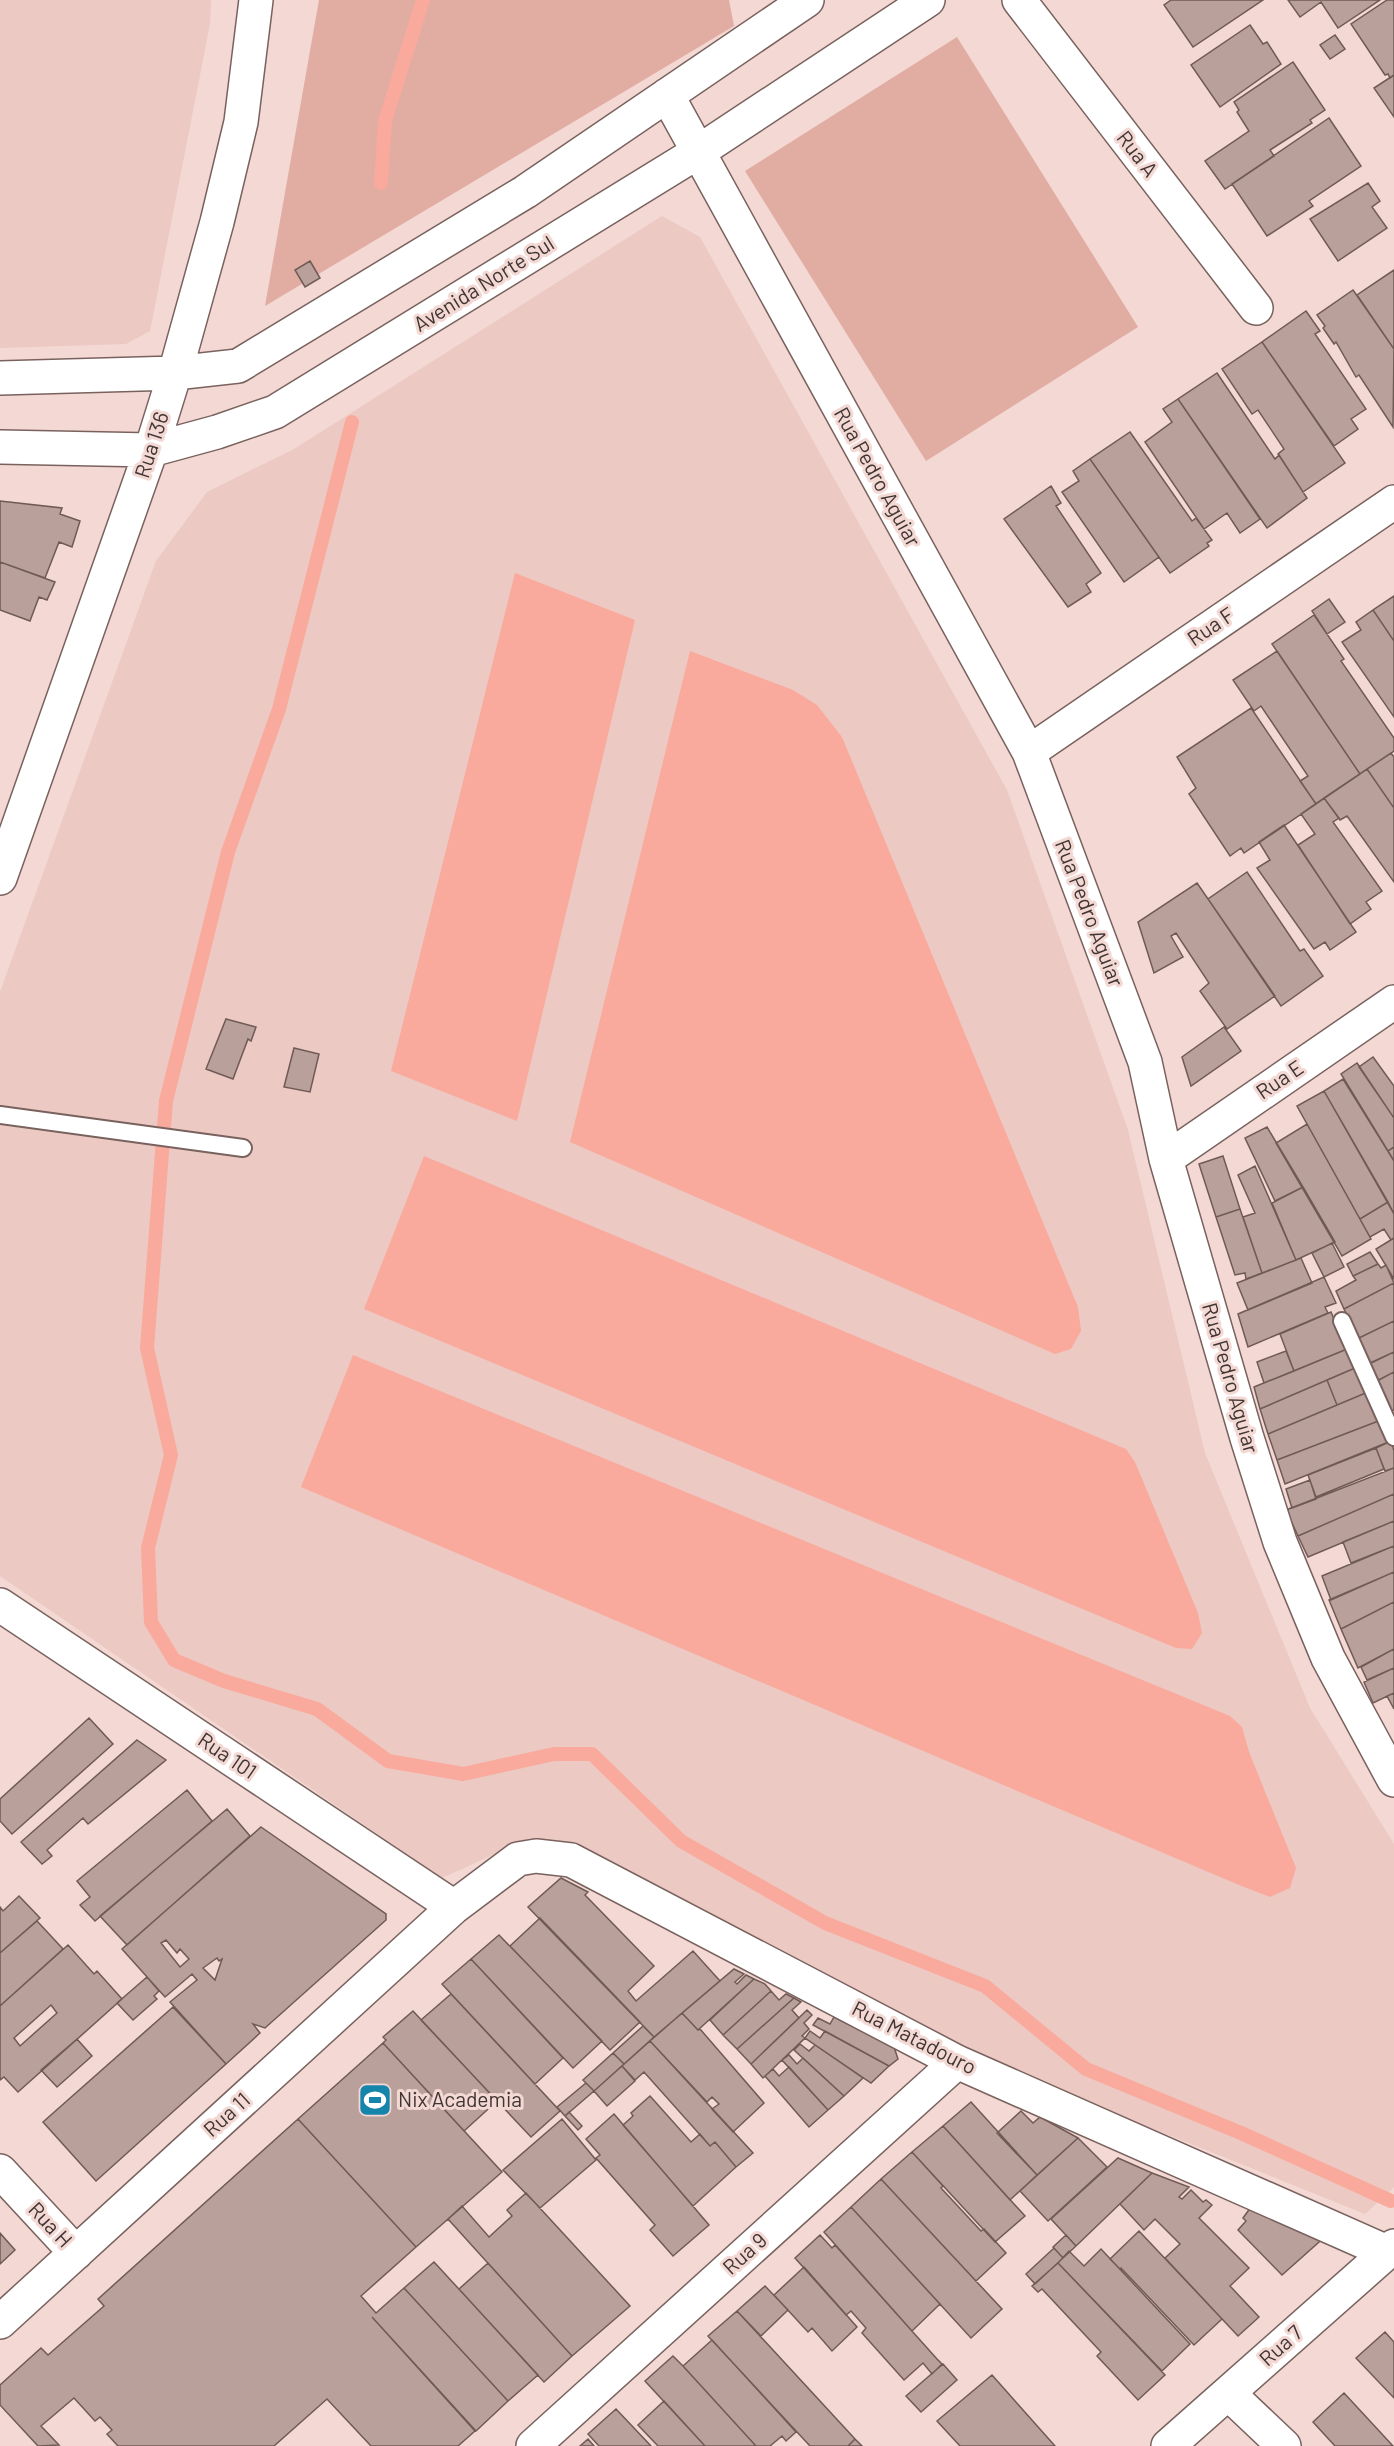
<svg xmlns="http://www.w3.org/2000/svg" width="1394" height="2446" viewBox="0 0 1394 2446" font-family="Barlow,sans-serif">
  <style>
    .built { fill: #ecc9c3 }
    .green { fill: #e1aca2 }
    .water { fill: #f9aa9c }
    .lines { fill: none; stroke-linecap: round; stroke-linejoin: round }
    .stream { stroke: #f9aa9c; stroke-width: 14 }
    .building { fill: #b9a09b; stroke: #705a56; stroke-width: 1.5; fill-rule: evenodd }
    .service-casing { stroke: #79625e; stroke-width: 20 }
    .minor-casing { stroke: #79625e; stroke-width: 36 }
    .service { stroke: #fff; stroke-width: 16 }
    .minor { stroke: #fff; stroke-width: 33 }
    .labels { text-anchor: middle; stroke-width: 6; stroke-linejoin: round; paint-order: stroke }
    .street-label { font-size: 21px; fill: #3f3533; stroke: #f3d8d3 }
    .poi-label { font-size: 21px; fill: #3f3533; stroke: #f3d8d3; text-anchor: start }
  </style>
  <rect width="100%" height="100%" fill="#f3d8d3"/>
  <!-- built -->
  <path class="built" d="M0,0H211L210,24L150,331L126,344L0,348Z
    M662,216L700,237L1007,790L1128,1130L1205,1453L1310,1708L1394,1844V2187L1365,2214L952,2048L563,1844L530,1838L442,1878L0,1576V992L156,561L207,492L294,449Z"/>
  <!-- green -->
  <path class="green" d="M319,0H729L734,26L265,306Z
    M957,37L1138,327L926,461L745,171Z"/>
  <!-- water -->
  <path class="water" d="M515,573L635,620L517,1121L391,1071Z
    M690,651L793,690L817,705L842,737L1078,1307L1081,1331L1071,1349L1055,1354L570,1142Z
    M424,1156L1126,1449L1135,1462L1198,1613L1202,1633L1192,1649L1176,1648L364,1309Z
    M353,1355L1230,1716L1242,1727L1249,1752L1296,1868L1290,1888L1270,1897L1239,1885L301,1487Z"/>
  <g class="lines">
    <!-- stream -->
    <path class="stream" d="M381,183L385,121L423,0
      M352,422L279,709L228,852L166,1101L147,1348L171,1455L148,1548L151,1622L174,1660L224,1681L317,1709L388,1761L463,1774L554,1754H592L681,1841L825,1923L985,1986L1086,2069L1241,2133L1391,2201"/>
  </g>
  <!-- building -->
  <path class="building" d="M1171,0H1263L1193,47L1164,5Z
    M1288,0H1380L1338,28L1321,2L1300,17Z
    M1387,0H1394V75L1390,78L1388,74L1385,75L1351,24Z
    M1250,25L1263,44L1267,42L1281,64L1220,107L1191,65Z
    M1335,35L1345,49L1330,59L1320,45Z
    M1293,62L1325,110L1310,120L1312,123L1270,150L1274,156L1225,189L1205,161L1249,131L1237,112L1239,110L1234,102Z
    M1394,75V117L1374,88Z
    M1329,118L1361,166L1309,201L1313,206L1267,236L1232,184Z
    M1368,183L1380,201L1372,207L1387,228L1338,261L1310,219Z
    M310,261L320,278L305,287L295,270Z
    M1394,270V349L1357,295Z
    M1353,290L1394,349L1393,427L1359,375L1356,377L1336,342L1334,344L1323,328L1325,326L1317,315Z
    M1306,311L1320,331L1315,334L1366,409L1351,419L1358,429L1334,446L1262,342Z
    M1262,342L1345,463L1303,492L1278,454L1284,449L1258,410L1252,414L1222,369Z
    M1217,373L1275,459L1279,455L1307,498L1267,528L1178,399Z
    M1178,399L1260,519L1240,533L1227,513L1204,529L1145,442L1172,422L1163,409Z
    M1130,432L1192,521L1196,518L1212,540L1207,543L1209,546L1170,573L1090,459Z
    M1090,459L1159,557L1124,582L1062,492L1079,481L1073,471Z
    M1051,486L1061,503L1056,506L1101,573L1086,584L1091,592L1068,607L1004,519Z
    M0,501L62,508L60,514L80,521L72,547L59,542L45,578L0,562Z
    M0,562L55,582L47,600L39,597L30,621L0,610Z
    M1394,596V641L1373,610Z
    M1329,599L1345,622L1327,634L1312,611Z
    M1373,610L1394,641V717L1342,642L1361,630L1356,622Z
    M1314,615L1344,659L1341,661L1394,738V751L1360,774L1272,644Z
    M1277,651L1360,774L1316,804L1300,781L1308,776L1261,706L1254,711L1233,680Z
    M1251,708L1316,804L1244,853L1241,848L1230,856L1189,794L1196,788L1177,757Z
    M1391,753L1394,757V808L1367,769Z
    M1367,769L1394,808V882L1347,816L1340,820L1324,798Z
    M1324,798L1339,818L1333,822L1382,891L1366,902L1371,909L1350,924L1298,845L1315,834L1301,814Z
    M1284,825L1356,932L1330,950L1325,942L1314,949L1257,868L1270,860L1259,842Z
    M1247,872L1300,951L1304,949L1323,976L1281,1006L1208,899Z
    M1197,883L1275,996L1227,1029L1200,991L1209,983L1176,933L1171,936L1183,957L1154,973L1138,922Z
    M226,1019L256,1027L251,1041L248,1039L233,1079L206,1069Z
    M1224,1027L1241,1051L1191,1086L1182,1057Z
    M294,1048L319,1054L310,1092L284,1087Z
    M1373,1057L1394,1086V1118L1359,1067Z
    M1357,1063L1394,1118V1147L1388,1151L1341,1074Z
    M1343,1079L1394,1161V1214L1324,1091Z
    M1324,1091L1388,1202L1360,1219L1297,1106Z
    M1307,1124L1371,1239L1342,1256L1276,1143Z
    M1267,1127L1303,1187L1275,1201L1245,1138Z
    M1394,1147V1161L1388,1151Z
    M1223,1156L1240,1209L1216,1217L1199,1164Z
    M1255,1166L1296,1260L1262,1273L1243,1217L1255,1213L1238,1175Z
    M1303,1187L1335,1242L1296,1260L1272,1203Z
    M1388,1202L1394,1214V1238L1391,1240L1384,1229L1370,1237L1360,1219Z
    M1240,1209L1262,1273L1246,1279L1245,1273L1235,1275L1216,1217Z
    M1394,1238V1279L1376,1249Z
    M1332,1243L1344,1267L1324,1277L1312,1253Z
    M1370,1252L1378,1264L1353,1276L1347,1264Z
    M1301,1258L1312,1283L1248,1310L1237,1283Z
    M1378,1264L1381,1268L1386,1265L1394,1283L1344,1309L1336,1291L1356,1280L1353,1276Z
    M1324,1277L1336,1303L1325,1307L1328,1313L1248,1347L1238,1314Z
    M1394,1283V1321L1359,1338L1344,1309Z
    M1331,1312L1347,1349L1294,1371L1280,1334Z
    M1394,1321V1352L1370,1363L1359,1338Z
    M1347,1349L1355,1368L1260,1409L1254,1387Z
    M1286,1351L1294,1371L1264,1383L1257,1362Z
    M1394,1352V1372L1373,1383L1365,1366Z
    M1355,1368L1368,1392L1337,1405L1327,1380Z
    M1394,1372V1410L1391,1411L1377,1381Z
    M1327,1380L1337,1405L1268,1434L1260,1409Z
    M1368,1392L1381,1420L1277,1460L1268,1434Z
    M1381,1420L1391,1441L1285,1484L1277,1460Z
    M1391,1441L1394,1451V1468L1385,1471L1376,1448Z
    M1376,1448L1384,1469L1316,1497L1308,1475Z
    M1394,1468V1494L1298,1536L1286,1510Z
    M1310,1480L1316,1499L1292,1508L1286,1489Z
    M1394,1494V1521L1308,1557L1298,1536Z
    M1394,1521V1546L1351,1563L1343,1542Z
    M1394,1546V1572L1331,1600L1322,1576Z
    M1394,1572V1602L1341,1629L1329,1600Z
    M1394,1602V1649L1358,1668L1341,1629Z
    M1394,1649V1668L1367,1680L1361,1667Z
    M1394,1668V1693L1373,1703L1364,1682Z
    M1394,1693V1709L1387,1696Z
    M89,1718L113,1744L12,1834L0,1821V1799Z
    M137,1740L166,1760L88,1824L83,1818L47,1850L52,1856L42,1864L21,1842Z
    M187,1790L212,1821L95,1921L80,1905L90,1897L77,1881Z
    M227,1809L250,1836L127,1945L100,1916Z
    M261,1827L386,1914V1920L265,2028L253,2024L260,2033L226,2064L170,2002L197,1980L192,1974L165,1997L122,1949ZM166,1940L177,1953L180,1949L189,1959L180,1967L161,1943ZM217,1958L219,1961L222,1959L215,1980L203,1968Z
    M561,1878L588,1892L585,1895L654,1966L628,1991L636,2001L693,1951L720,1981L654,2037L528,1907Z
    M19,1896L40,1918L0,1953V1907L3,1911Z
    M540,1918L640,2022L610,2050L510,1946Z
    M37,1921L63,1949L0,2006V1953Z
    M499,1935L602,2041L573,2068L471,1959Z
    M68,1945L94,1974L97,1971L122,1999L18,2092L4,2077L0,2080V2006ZM51,2005L57,2013L20,2046L14,2038Z
    M471,1959L563,2058L535,2084L442,1984Z
    M734,1969L744,1974L735,1982L737,1984L746,1975L754,1979L698,2030L682,2013Z
    M147,1977L159,1991L154,1996L157,1999L133,2020L117,2003Z
    M754,1979L765,1984L771,1991L723,2035L710,2020Z
    M771,1991L779,2000L786,1994L794,1998L737,2049L723,2035Z
    M451,1994L560,2111L531,2137L421,2020Z
    M794,1998L801,2002L792,2010L799,2018L751,2064L737,2049Z
    M173,2007L226,2064L96,2181L43,2122Z
    M807,2010L812,2015L804,2023L809,2029L802,2036L805,2038L763,2078L751,2064Z
    M413,2011L497,2101L464,2131L383,2043L386,2040L383,2037Z
    M682,2013L698,2030L700,2029L764,2103L733,2132L712,2109L719,2104L712,2097L707,2102L650,2041Z
    M834,2017L894,2047L898,2059L889,2066L813,2025L818,2018L830,2024Z
    M643,2026L654,2037L624,2064L613,2053Z
    M810,2031L820,2038L825,2031L889,2066L871,2083L805,2038Z
    M77,2039L92,2056L57,2087L41,2070Z
    M650,2041L753,2153L736,2167L715,2142L710,2146L644,2072L635,2080L622,2066Z
    M383,2043L502,2172L416,2247L298,2119Z
    M800,2044L809,2051L815,2045L863,2078L844,2096L794,2050Z
    M613,2053L624,2064L594,2091L583,2080Z
    M789,2055L797,2064L803,2058L844,2096L828,2110L782,2060Z
    M622,2066L635,2081L607,2106L594,2091Z
    M789,2067L828,2110L809,2127L765,2076L773,2069L779,2076Z
    M586,2083L594,2091L565,2116L557,2107Z
    M650,2096L691,2142L700,2134L710,2146L715,2142L736,2167L693,2206L623,2125L633,2116L631,2113Z
    M971,2102L1037,2175L1010,2200L943,2126Z
    M1021,2111L1033,2123L1040,2117L1078,2138L1037,2175L997,2133Z
    M569,2112L582,2126L578,2130L565,2116Z
    M614,2114L709,2225L673,2256L650,2230L655,2225L596,2158L600,2155L586,2139Z
    M298,2119L416,2247L361,2296L376,2313L404,2288L508,2401L476,2431L372,2317L475,2431L458,2446H371L327,2399L274,2446H118L107,2434L112,2430L100,2417L95,2421L74,2398L41,2426L59,2445L38,2446L0,2405V2385L41,2348L48,2355L104,2306L98,2299Z
    M562,2119L596,2160L540,2208L503,2170Z
    M943,2126L1025,2216L995,2242L912,2152Z
    M1078,2138L1107,2167L1048,2221L1020,2191Z
    M912,2152L943,2186L941,2188L981,2231L984,2229L1006,2253L976,2281L881,2179Z
    M1118,2158L1152,2173L1076,2246L1051,2219Z
    M1152,2173L1189,2187L1179,2197L1182,2199L1191,2190L1203,2202L1206,2200L1212,2205L1199,2218L1249,2268L1230,2286L1259,2317L1238,2336L1165,2258L1180,2244L1155,2219L1144,2230L1120,2204Z
    M881,2179L1002,2309L971,2338L851,2207Z
    M526,2193L630,2306L572,2356L448,2219L462,2206L489,2237L512,2216L507,2210Z
    M851,2207L940,2304L912,2331L824,2232Z
    M1251,2207L1328,2234L1282,2275L1238,2230L1246,2221L1243,2218Z
    M1139,2231L1222,2319L1194,2345L1121,2268L1120,2269L1110,2259Z
    M0,2233L15,2250L0,2264Z
    M820,2235L832,2248L835,2245L937,2359L942,2364L932,2374L923,2363L904,2380L862,2333L866,2328L851,2311L846,2315L795,2258Z
    M1066,2235L1076,2246L1063,2258L1053,2247Z
    M1054,2248L1063,2258L1035,2284L1026,2274Z
    M1101,2249L1190,2344L1162,2371L1058,2263L1069,2251L1084,2266Z
    M434,2262L538,2375L508,2401L404,2288Z
    M488,2263L572,2356L544,2382L459,2289Z
    M1058,2263L1165,2375L1138,2400L1097,2356L1101,2352L1042,2289L1038,2292L1032,2286Z
    M804,2267L857,2327L832,2351L812,2328L808,2332L774,2295Z
    M765,2286L788,2310L761,2336L737,2311Z
    M737,2311L855,2439L848,2446H810L708,2336Z
    M1385,2332L1394,2342V2398L1356,2358Z
    M712,2340L796,2432L786,2441L782,2436L770,2446H756L683,2366Z
    M673,2356L683,2366L756,2446H705L645,2381Z
    M943,2364L957,2380L921,2412L906,2396Z
    M992,2375L1055,2446H960L937,2421Z
    M1344,2393L1381,2433L1393,2446H1335L1313,2422Z
    M664,2401L705,2446H658L638,2425Z
    M616,2409L651,2446H599L588,2434Z
    M588,2439L594,2446H580Z
    M855,2439L862,2446H848Z"/>
  <g class="lines">
    <!-- service casing -->
    <g class="service-casing">
      <path id="service" d="M0,1115L243,1148
        M1342,1321L1394,1437"/>
    </g>
    <!-- minor casing -->
    <g class="minor-casing">
      <path id="minor" d="M1019,0L1256,308
        M667,95L1029,752L1145,1062L1166,1159L1247,1438L1280,1542L1328,1658L1394,1780
        M0,378L175,373L238,366L525,192L807,0
        M0,447L151,450L217,432L275,412L698,152L928,0
        M1029,752L1394,502
        M0,878L151,450L175,373L217,222L241,122L256,0
        M1166,1159L1394,1002
        M0,1605L454,1907
        M0,2171L76,2253
        M0,2322L454,1907L518,1859L536,1856L571,1860L957,2062L1387,2252
        M1228,2393L1284,2446
        M533,2446L957,2062
        M1168,2446L1394,2246"/>
    </g>
    <!-- service -->
    <use href="#service" class="service"/>
    <!-- minor -->
    <use href="#minor" class="minor"/>
  </g>
  <!-- icons -->
  <defs>
    <g id="stadium-square" transform="scale(1.725)"><rect x="-9" y="-9" width="18" height="18" rx="4" fill="#1685ac" stroke="#f3d8d3"/><path d="M0-5a6.5 5 0 1 0 0 10a6.5 5 0 1 0 0-10ZM-3.5-1.8h7v3.6h-7Z" fill="#fff"/></g>
  </defs>
  <g fill-rule="evenodd">
    <use href="#stadium-square" x="375" y="2100"/>
  </g>
  <g class="labels">
    <!-- street labels -->
    <g class="street-label">
      <text transform="translate(1137 154) rotate(52)" y="7">Rua A</text>
      <text transform="translate(484 284) rotate(-32)" y="7">Avenida Norte Sul</text>
      <text transform="translate(152 445) rotate(-72)" y="7">Rua 136</text>
      <text transform="translate(877 477) rotate(61)" y="7">Rua Pedro Aguiar</text>
      <text transform="translate(1211 627) rotate(-34)" y="7">Rua F</text>
      <text transform="translate(1089 913) rotate(69)" y="7">Rua Pedro Aguiar</text>
      <text transform="translate(1280 1080) rotate(-34)" y="7">Rua E</text>
      <text transform="translate(1230 1378) rotate(74)" y="7">Rua Pedro Aguiar</text>
      <text transform="translate(227 1756) rotate(34)" y="7">Rua 101</text>
      <text transform="translate(914 2038) rotate(27)" y="7">Rua Matadouro</text>
      <text transform="translate(227 2115) rotate(-42)" y="7">Rua 11</text>
      <text transform="translate(50 2225) rotate(47)" y="7">Rua H</text>
      <text transform="translate(745 2254) rotate(-42)" y="7">Rua 9</text>
      <text transform="translate(1281 2346) rotate(-42)" y="7">Rua 7</text>
    </g>
    <!-- poi labels -->
    <g class="poi-label">
      <text x="398" y="2107">Nix Academia</text>
    </g>
  </g>
</svg>
